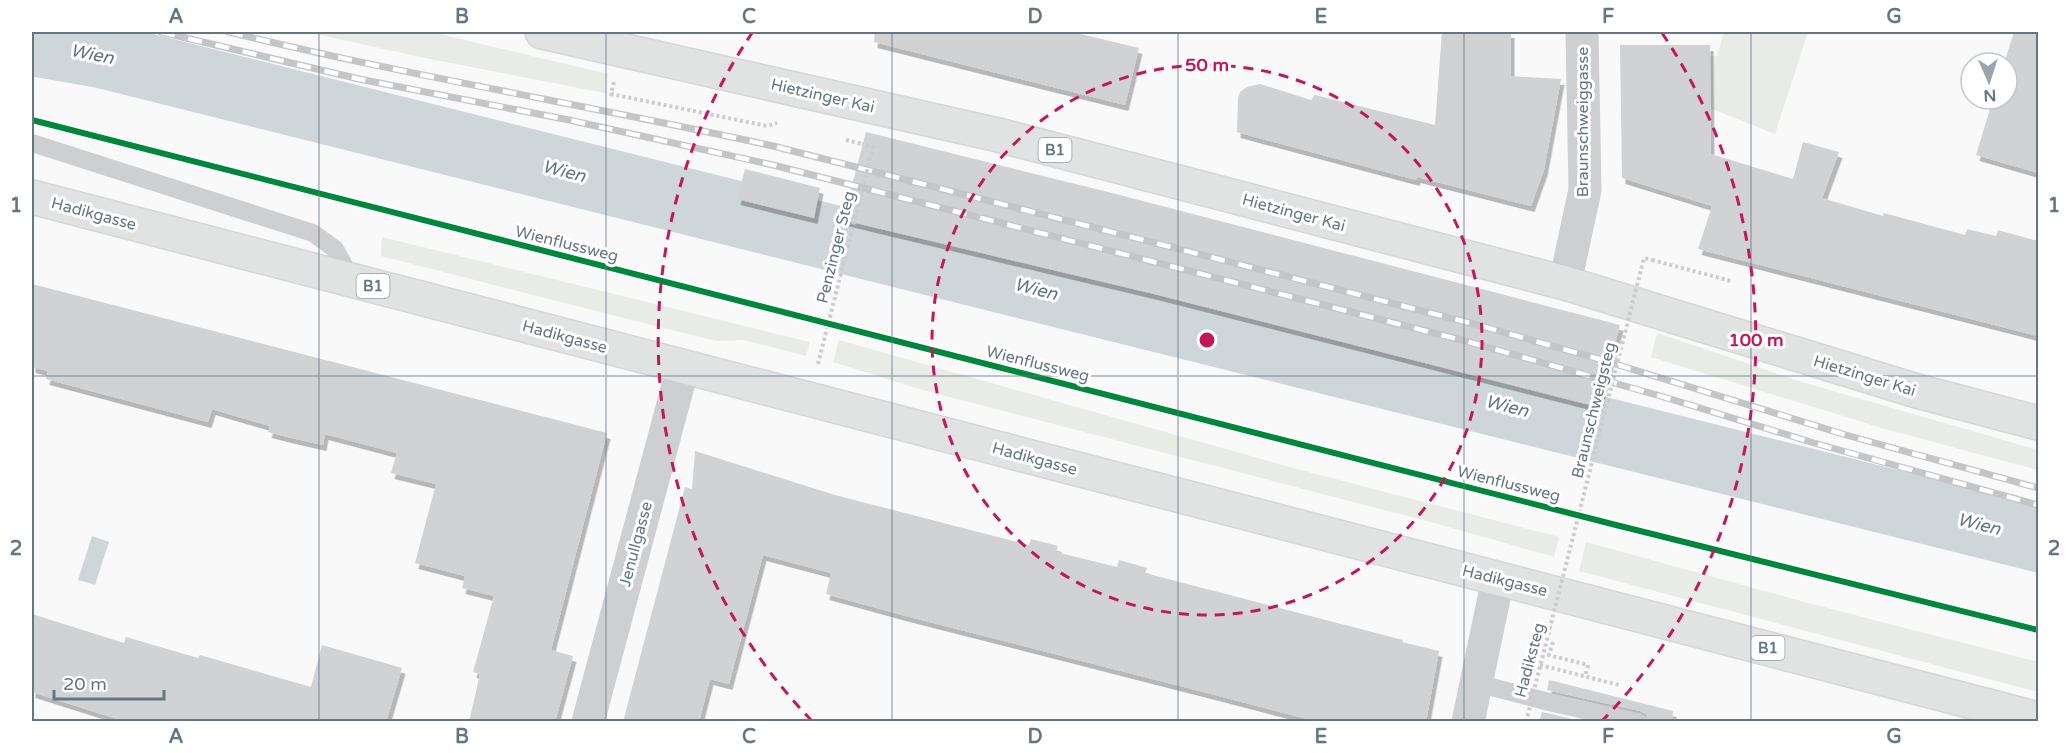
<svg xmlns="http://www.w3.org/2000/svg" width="2070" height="753" viewBox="0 0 2070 753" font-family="'Varela Round',sans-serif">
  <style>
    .green { fill: #e8ebe6 }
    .water { fill: #ced6d9 }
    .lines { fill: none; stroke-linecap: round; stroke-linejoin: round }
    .river { stroke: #ced6d9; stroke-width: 66 }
    .building { fill: #d0d2d3; filter: url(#shadow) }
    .primary-casing { stroke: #d5d6d7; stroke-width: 36 }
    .path { stroke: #cbcccd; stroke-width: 4; stroke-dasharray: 3 3; stroke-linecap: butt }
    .service { stroke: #cecfd0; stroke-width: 18 }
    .minor { stroke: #cecfd0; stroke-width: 33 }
    .primary { stroke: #e1e2e2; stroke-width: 33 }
    .rail-casing { stroke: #c3c5c6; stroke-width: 7 }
    .rail { stroke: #fff; stroke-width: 4.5; stroke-dasharray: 14; stroke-linecap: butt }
    .path-bridge { stroke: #cbcccd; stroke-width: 4; stroke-dasharray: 3 3; stroke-linecap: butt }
    .cycleway-casing { stroke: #fff; stroke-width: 10 }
    .cycleway { stroke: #00873e; stroke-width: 6 }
    .grid { fill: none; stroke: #657683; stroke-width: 1.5; stroke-opacity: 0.55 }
    .ring { fill: none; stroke: #c2185b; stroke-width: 3; stroke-dasharray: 10 8 }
    .labels { text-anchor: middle; stroke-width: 6; stroke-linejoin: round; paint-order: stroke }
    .shield { fill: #fff; stroke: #939fa8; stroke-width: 1.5 }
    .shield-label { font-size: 15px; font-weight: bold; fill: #657683 }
    .street-label { font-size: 16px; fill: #657683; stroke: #fff }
    .water-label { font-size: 18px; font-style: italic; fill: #60757c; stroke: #fff }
    .centre { fill: #c2185b; stroke: #fff; stroke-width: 3 }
    .ring-label { font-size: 18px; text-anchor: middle; font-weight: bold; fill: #c2185b; stroke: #fff; stroke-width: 6; stroke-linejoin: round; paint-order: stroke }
    .neatline { fill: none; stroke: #657683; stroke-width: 2 }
    .grid-label { font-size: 20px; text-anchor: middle; font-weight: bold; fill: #657683 }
  </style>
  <defs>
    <filter id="shadow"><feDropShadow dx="3.5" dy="6" stdDeviation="0" flood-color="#0004"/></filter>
  </defs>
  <rect width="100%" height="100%" fill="#f9f9f9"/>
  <!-- green -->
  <path class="green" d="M307,32H431L608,74L605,93L425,58Z
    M1724,32H1808L1775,134L1710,108V56H1717Z
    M382,237L810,342L806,356L743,340L717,341L663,328L381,256Z
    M1657,333L1802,382L2038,450V470L1885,429L1651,357Z
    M839,340L1293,468L1559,537L1554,557L1438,524L919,389L833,362Z
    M1586,542L1812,604L2038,662V692L1579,571Z"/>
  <!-- water -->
  <path class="water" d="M92,536L109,542L95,585L78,580Z"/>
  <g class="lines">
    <!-- river -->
    <path class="river" d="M32,43L101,55L2038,539"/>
  </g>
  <!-- building -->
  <path class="building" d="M875,32H1072L1139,48L1125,105L874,42Z
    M1442,32H1511V76L1561,79L1544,170L1531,206L1417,177L1416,180L1237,132L1238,99L1240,92L1247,87L1260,84L1311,100L1315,95L1435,125Z
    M2014,32H2038V173L1976,155L1993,99H2007V63H2004Z
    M1620,45H1710L1711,154L1793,179L1803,142L1839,152L1822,198L1883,216L1884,213L1965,235L1967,229L1996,236L1998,230L2038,241V336L1698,249L1712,206L1622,178Z
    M866,132L1116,194L1620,325L1598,407L1154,294L843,220Z
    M745,169L820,188L814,218L737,199Z
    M32,284L607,433L551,650L573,656L555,722H469L480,674L473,672L494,596L462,588L465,576L415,563L436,484L391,473L397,453L325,434L323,445L292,438L268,432L270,426L212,409L208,422L46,379L48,371L32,367Z
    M695,451L835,495L1029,545L1031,539L1058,546L1056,552L1117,567L1119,560L1147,568L1145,573L1403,640L1402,642L1439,651L1426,722H1319L1223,697L906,616L826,594L831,573L763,555L729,684L710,679L699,722H623L685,487L692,489Z
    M32,614L124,643L126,637L198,658L200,655L311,687L322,645L402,668L386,722H127L32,692Z
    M1549,680L1673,711L1672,722H1649L1646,714L1640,711L1547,690Z
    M1542,712L1547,713L1584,722H1539Z"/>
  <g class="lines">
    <!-- primary casing -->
    <g class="primary-casing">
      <path id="primary" d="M542,32L998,135L1565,283L1917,391L2038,423
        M32,197L2038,719"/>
    </g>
    <!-- path -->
    <path class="path" d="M614,82L611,94L767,126L777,123
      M846,140L862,144
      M1652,260L1731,281
      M1553,642L1549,655L1588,665L1585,677
      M1540,665L1619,685"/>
    <!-- service -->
    <path class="service" d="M32,143L313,233L335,249L352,280
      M1476,683L1549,702L1638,722"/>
    <!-- minor -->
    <path class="minor" d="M1565,283L1585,190L1582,32
      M588,722L683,367
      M1468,722L1498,579"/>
    <!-- primary -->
    <use href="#primary" class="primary"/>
    <!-- rail casing -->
    <g class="rail-casing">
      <path id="rail" d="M161,32L359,79L569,120L773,165L1469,342L1664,397L1814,443L2038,505
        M229,32C408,76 592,106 773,146L1474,324L1599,359L1846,435L2038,488"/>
    </g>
    <!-- rail -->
    <use href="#rail" class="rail"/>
    <!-- path-bridge -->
    <path class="path-bridge" d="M818,364L873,147L862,144
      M1526,722L1644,258L1652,260"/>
    <!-- cycleway casing -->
    <g class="cycleway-casing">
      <path id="cycleway" d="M32,120L1616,525L2038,630"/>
    </g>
    <!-- cycleway -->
    <use href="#cycleway" class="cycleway"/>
  </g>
  <!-- grid -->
  <path class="grid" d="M319,32V722M606,32V722M892,32V722M1178,32V722M1464,32V722M1751,32V722M32,376H2038"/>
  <!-- distance rings -->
  <g class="ring">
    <circle cx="1207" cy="340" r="275"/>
    <path d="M812 721A549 549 0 0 1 752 33M1662 33A549 549 0 0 1 1602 721"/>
  </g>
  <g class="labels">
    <!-- shield labels -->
    <g class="shield">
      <rect x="1038.5" y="138" width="33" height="24" rx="4.5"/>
      <rect x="356.5" y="274" width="33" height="24" rx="4.5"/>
      <rect x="1751.5" y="636" width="33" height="24" rx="4.5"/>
    </g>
    <g class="shield-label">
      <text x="1055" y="155">B1</text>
      <text x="373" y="291">B1</text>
      <text x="1768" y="653">B1</text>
    </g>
    <!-- street labels -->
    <g class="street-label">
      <text transform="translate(823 95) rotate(13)" y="6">Hietzinger Kai</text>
      <text transform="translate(1582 122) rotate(-90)" y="6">Braunschweiggasse</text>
      <text transform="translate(1294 212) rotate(15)" y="6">Hietzinger Kai</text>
      <text transform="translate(94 213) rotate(15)" y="6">Hadikgasse</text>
      <text transform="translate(567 243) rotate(14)" y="6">Wienflussweg</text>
      <text transform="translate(835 247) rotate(-76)" y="6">Penzinger Steg</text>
      <text transform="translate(565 336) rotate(15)" y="6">Hadikgasse</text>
      <text transform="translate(1038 363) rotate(14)" y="6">Wienflussweg</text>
      <text transform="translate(1865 375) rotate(17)" y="6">Hietzinger Kai</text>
      <text transform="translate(1593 410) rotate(-76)" y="6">Braunschweigsteg</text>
      <text transform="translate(1035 458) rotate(15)" y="6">Hadikgasse</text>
      <text transform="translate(1509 483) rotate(14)" y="6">Wienflussweg</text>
      <text transform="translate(635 544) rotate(-75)" y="6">Jenullgasse</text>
      <text transform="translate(1505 580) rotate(14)" y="6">Hadikgasse</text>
      <text transform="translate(1529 660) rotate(-75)" y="6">Hadiksteg</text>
    </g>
    <!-- water labels -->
    <g class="water-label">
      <text transform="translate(92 54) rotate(11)" y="6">Wien</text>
      <text transform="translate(564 171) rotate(14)" y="6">Wien</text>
      <text transform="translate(1036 289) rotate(14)" y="6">Wien</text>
      <text transform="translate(1507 406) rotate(14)" y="6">Wien</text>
      <text transform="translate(1979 524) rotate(14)" y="6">Wien</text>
    </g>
  </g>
  <circle cx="1207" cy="340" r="9" class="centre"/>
  <g class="ring-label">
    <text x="1207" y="71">50 m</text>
    <text x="1756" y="346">100 m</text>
  </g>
  <!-- border -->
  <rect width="2070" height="753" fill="none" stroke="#ffffff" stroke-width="66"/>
  <!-- north arrow -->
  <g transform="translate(1989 81) rotate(177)"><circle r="28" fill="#ffffff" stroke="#c1c8cd" stroke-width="1.5"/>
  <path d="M0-4.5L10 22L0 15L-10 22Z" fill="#99a4ac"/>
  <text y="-9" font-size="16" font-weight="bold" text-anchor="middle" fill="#657683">N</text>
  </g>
  <!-- scale -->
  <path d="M54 690v9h110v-9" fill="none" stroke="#657683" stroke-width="3"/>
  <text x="63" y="690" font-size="18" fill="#657683" stroke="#ffffff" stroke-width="4.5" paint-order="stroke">20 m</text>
  <rect x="33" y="33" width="2004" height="687" class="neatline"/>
  <g class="grid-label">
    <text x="176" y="23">A</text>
    <text x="462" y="23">B</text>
    <text x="749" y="23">C</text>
    <text x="1035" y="23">D</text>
    <text x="1321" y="23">E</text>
    <text x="1608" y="23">F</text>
    <text x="1894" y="23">G</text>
    <text x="16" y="212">1</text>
    <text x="2054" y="212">1</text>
    <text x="16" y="555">2</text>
    <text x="2054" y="555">2</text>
    <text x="176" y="743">A</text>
    <text x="462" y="743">B</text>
    <text x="749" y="743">C</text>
    <text x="1035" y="743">D</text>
    <text x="1321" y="743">E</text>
    <text x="1608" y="743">F</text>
    <text x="1894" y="743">G</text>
  </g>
</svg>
